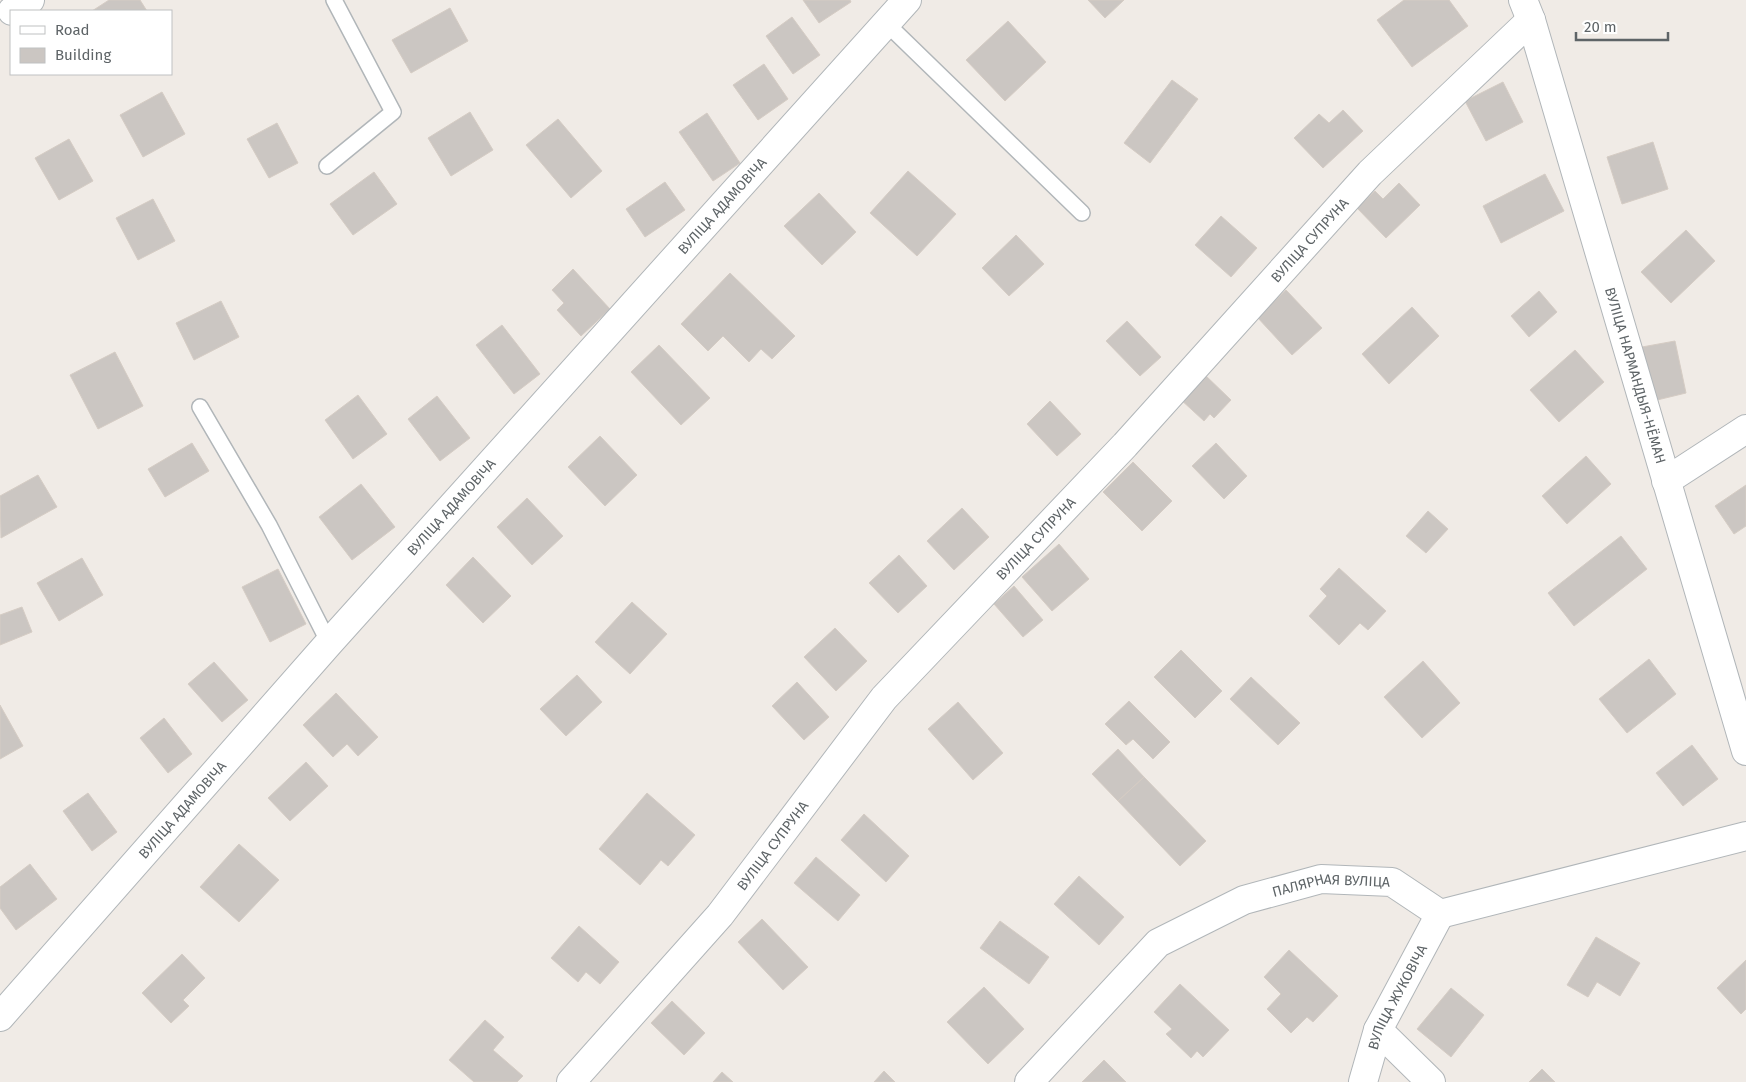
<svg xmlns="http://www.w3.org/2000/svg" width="1746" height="1082" viewBox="0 0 1746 1082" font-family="'Fira Sans',sans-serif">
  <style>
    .building { fill: #cbc6c2; stroke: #d5ccc4 }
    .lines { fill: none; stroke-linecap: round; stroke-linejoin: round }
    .service-casing { stroke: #b1b6b9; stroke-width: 18 }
    .minor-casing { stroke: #b1b6b9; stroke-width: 30 }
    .service { stroke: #fff; stroke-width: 15 }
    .minor { stroke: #fff; stroke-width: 28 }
    .labels { text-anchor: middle; stroke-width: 4.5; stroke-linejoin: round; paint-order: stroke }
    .street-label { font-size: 14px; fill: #5e6467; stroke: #fff }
  </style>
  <rect width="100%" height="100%" fill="#f0ebe6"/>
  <!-- building -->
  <path class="building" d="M109,0H140L147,11H92Z
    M803,0H850L851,2L819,23Z
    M1088,0H1124L1105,18Z
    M1404,0H1449L1468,26L1412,67L1377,20Z
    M450,8L468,41L411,73L392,40Z
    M792,17L820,55L793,74L766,36Z
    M1008,21L1046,62L1005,101L966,60Z
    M764,64L788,99L758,120L733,85Z
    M1172,80L1198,99L1150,163L1124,143Z
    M1503,82L1523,122L1486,141L1465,101Z
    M162,92L185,134L143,157L120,115Z
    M1343,110L1363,131L1323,168L1294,138L1319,114L1329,123Z
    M470,112L493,150L451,176L428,138Z
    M707,113L740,163L713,181L679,132Z
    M558,119L602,171L571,198L526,145Z
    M277,123L298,163L269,178L247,139Z
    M69,139L93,181L59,200L35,158Z
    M1653,142L1668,189L1622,204L1607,157Z
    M908,171L956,214L917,256L870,213Z
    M374,172L397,204L353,235L330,204Z
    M1545,174L1564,211L1501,243L1483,206Z
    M665,182L685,210L645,237L626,209Z
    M1399,183L1420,205L1386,238L1357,208L1375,191L1383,199Z
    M819,193L856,232L822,265L784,226Z
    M153,199L175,241L138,260L116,218Z
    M1221,216L1257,248L1231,277L1195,245Z
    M1686,230L1715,261L1671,303L1641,272Z
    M1016,235L1044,264L1009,296L982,268Z
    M573,269L610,309L581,336L557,310L564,303L552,290Z
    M730,273L795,336L772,359L761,349L749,362L723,336L708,351L681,324Z
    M1286,290L1322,328L1292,355L1257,317Z
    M1539,291L1557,312L1529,337L1511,316Z
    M221,301L239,337L194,360L176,323Z
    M1412,307L1439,336L1389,384L1362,354Z
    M1127,321L1161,357L1140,376L1106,341Z
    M502,325L540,374L514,394L476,345Z
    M1675,341L1686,393L1653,401L1642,347Z
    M659,345L710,398L681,425L631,372Z
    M1575,350L1604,382L1559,422L1530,390Z
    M115,352L143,406L98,429L70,375Z
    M1203,373L1231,400L1214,418L1210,414L1204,421L1179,398Z
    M358,395L387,434L353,459L325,420Z
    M437,396L470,438L440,461L408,419Z
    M1050,401L1081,434L1057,456L1027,424Z
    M600,436L637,475L605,506L568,467Z
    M192,443L209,471L165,497L148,469Z
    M1216,443L1247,476L1224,499L1192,466Z
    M1586,456L1611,484L1567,524L1542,496Z
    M1133,462L1172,501L1142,531L1103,492Z
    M38,475L57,507L1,538L0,496Z
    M361,484L395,527L352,560L319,517Z
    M1746,485V526L1734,534L1715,506Z
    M527,498L563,536L532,565L497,527Z
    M962,508L989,537L954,570L927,541Z
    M1428,511L1448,529L1426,553L1406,536Z
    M1621,536L1647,569L1574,626L1548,593Z
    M1059,544L1089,579L1052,611L1022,577Z
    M899,555L927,586L898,613L869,583Z
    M473,557L511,596L483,623L446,585Z
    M82,558L103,595L59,621L37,583Z
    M1339,568L1386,611L1368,630L1360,623L1339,645L1309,616L1327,596L1320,589Z
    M278,569L306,624L270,642L242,587Z
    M1014,586L1043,620L1023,637L994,604Z
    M632,602L667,634L630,674L595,642Z
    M22,607L32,632L0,645V615Z
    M835,628L867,661L836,691L804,657Z
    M1181,650L1222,691L1195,718L1154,677Z
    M1649,659L1676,694L1627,733L1599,699Z
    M1423,661L1460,703L1422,738L1384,697Z
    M214,662L248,700L222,722L188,684Z
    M577,675L602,702L566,736L540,709Z
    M1251,677L1300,723L1278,745L1230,699Z
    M797,682L829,717L804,740L772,706Z
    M336,693L378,737L358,756L347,744L333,757L303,725Z
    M1129,701L1170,742L1153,759L1133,739L1126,745L1105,724Z
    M958,702L1003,753L973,780L928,729Z
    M0,705L23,746L0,759Z
    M164,718L192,754L168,773L140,738Z
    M1692,745L1718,779L1683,806L1656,773Z
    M1118,749L1144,777L1118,801L1092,774Z
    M306,762L328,786L290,821L268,798Z
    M1144,777L1206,841L1180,866L1118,801Z
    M88,793L117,832L92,851L63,811Z
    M647,793L695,835L668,866L661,860L640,885L599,849Z
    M864,814L909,856L886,882L841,840Z
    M239,844L279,880L239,922L200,887Z
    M816,857L860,895L838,921L794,883Z
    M30,864L57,899L16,930L0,908V887Z
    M1079,876L1124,917L1099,945L1054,904Z
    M762,919L808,967L783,990L738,942Z
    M1000,921L1049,957L1029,984L980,948Z
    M579,926L619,962L600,984L586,972L578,982L551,958Z
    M1596,937L1640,963L1620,996L1597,982L1588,997L1567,985Z
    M1289,950L1338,996L1313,1022L1307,1017L1291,1033L1267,1009L1281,994L1264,977Z
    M182,954L205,978L183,1000L189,1006L171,1023L142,993Z
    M1746,960V1009L1741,1014L1717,988Z
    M1180,984L1229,1030L1203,1057L1197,1051L1191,1058L1166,1034L1172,1029L1154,1012Z
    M984,987L1024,1029L988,1064L947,1022Z
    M1451,988L1484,1015L1451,1057L1417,1029Z
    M672,1001L705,1033L684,1055L651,1023Z
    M485,1020L504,1037L493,1050L523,1076L517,1082H474L449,1060Z
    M1104,1060L1126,1082H1082Z
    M1542,1069L1555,1082H1529Z
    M884,1071L895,1082H874Z
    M722,1072L733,1082H713Z"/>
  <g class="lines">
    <!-- service casing -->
    <g class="service-casing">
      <path id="service" d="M886,23L1082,213
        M327,166L393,112L334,0
        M200,407L269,525L329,643"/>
    </g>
    <!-- minor casing -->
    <g class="minor-casing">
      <g id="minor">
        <path id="s1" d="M1523,0L1531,20L1746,751"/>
        <path d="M12,11L30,0"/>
        <path d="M1666,481L1746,429"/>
        <path id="s2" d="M0,1017L329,643L907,0"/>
        <path d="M1378,1030L1431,1082"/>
        <path id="s3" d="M571,1082L720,915L884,698L1125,445L1370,173L1531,20"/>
        <path id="s4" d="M1029,1082L1158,943L1244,900L1321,879L1392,882L1440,914L1746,836"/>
        <path id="s5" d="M1363,1082L1378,1030L1440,914"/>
      </g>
    </g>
    <!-- service -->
    <use href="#service" class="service"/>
    <!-- minor -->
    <use href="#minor" class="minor"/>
  </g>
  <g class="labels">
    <!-- street labels -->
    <g class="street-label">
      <text dy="5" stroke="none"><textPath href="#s2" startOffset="1086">ВУЛІЦА АДАМОВІЧА</textPath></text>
      <text dy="5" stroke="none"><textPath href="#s3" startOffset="1121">ВУЛІЦА СУПРУНА</textPath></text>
      <text dy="5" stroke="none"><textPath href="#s1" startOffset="392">ВУЛІЦА НАРМАНДЫЯ-НЁМАН</textPath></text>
      <text dy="5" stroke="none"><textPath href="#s2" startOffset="681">ВУЛІЦА АДАМОВІЧА</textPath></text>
      <text dy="5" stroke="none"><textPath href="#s3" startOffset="716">ВУЛІЦА СУПРУНА</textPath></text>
      <text dy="5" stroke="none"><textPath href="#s2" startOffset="276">ВУЛІЦА АДАМОВІЧА</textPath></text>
      <text dy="5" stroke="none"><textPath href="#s3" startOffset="311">ВУЛІЦА СУПРУНА</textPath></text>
      <text dy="5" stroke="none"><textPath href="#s4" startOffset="375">ПАЛЯРНАЯ ВУЛІЦА</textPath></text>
      <text dy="5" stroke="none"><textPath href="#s5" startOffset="92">ВУЛІЦА ЖУКОВІЧА</textPath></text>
    </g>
  </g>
  <!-- legend -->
  <rect x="10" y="10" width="162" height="65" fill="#ffffff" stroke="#bfc1c2"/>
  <rect x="20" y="26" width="25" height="8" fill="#ffffff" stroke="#bfc1c2"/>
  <text x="55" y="35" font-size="15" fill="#5e6467">Road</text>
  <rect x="20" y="48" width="25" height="15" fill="#cbc6c2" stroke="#bfc1c2"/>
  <text x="55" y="60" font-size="15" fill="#5e6467">Building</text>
  <!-- scale -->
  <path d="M1576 32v8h92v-8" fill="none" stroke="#5e6467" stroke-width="2.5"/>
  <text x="1584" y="32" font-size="15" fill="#5e6467" stroke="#ffffff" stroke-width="4" paint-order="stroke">20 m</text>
</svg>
